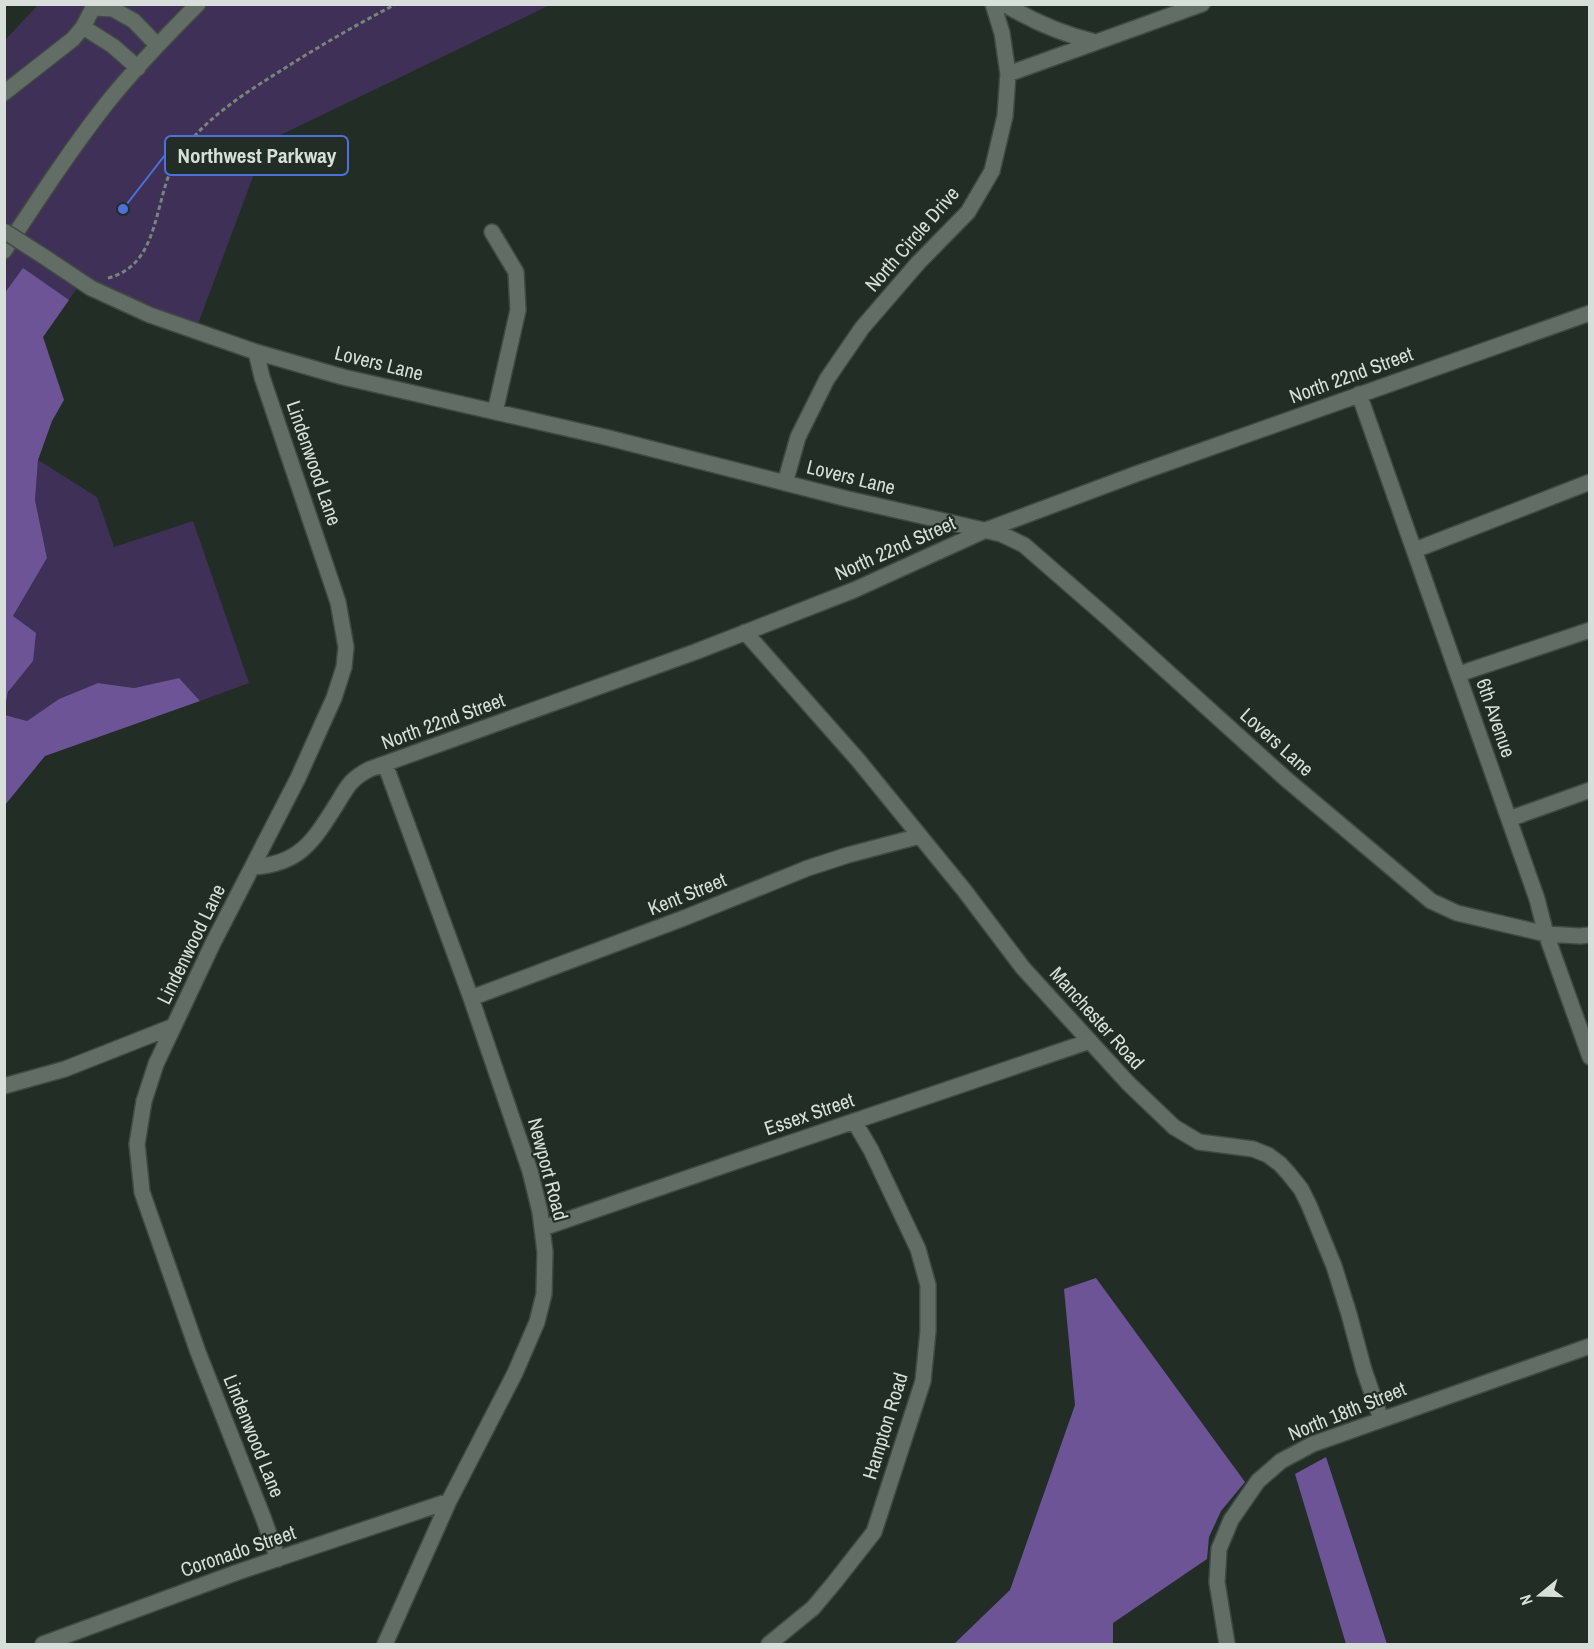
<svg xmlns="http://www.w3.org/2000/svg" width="1594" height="1649" viewBox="0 0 1594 1649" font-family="'Archivo Narrow',sans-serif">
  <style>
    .green { fill: #3f3057 }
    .forest { fill: #6d5497 }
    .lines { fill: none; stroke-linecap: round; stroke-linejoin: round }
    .minor-casing { stroke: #404a43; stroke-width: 18 }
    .path { stroke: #7a837c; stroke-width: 3; stroke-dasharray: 4.5 3; stroke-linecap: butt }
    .minor { stroke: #626e65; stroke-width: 15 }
    .minor-bridge-casing { stroke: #404a43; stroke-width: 18; stroke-linecap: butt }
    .minor-bridge { stroke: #626e65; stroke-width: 15 }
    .labels { text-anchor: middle; stroke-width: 4.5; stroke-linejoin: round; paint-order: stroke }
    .street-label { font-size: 20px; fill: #d8dfda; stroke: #222d25 }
    .leader { fill: none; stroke: #4c72d8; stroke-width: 2 }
    .callout-dot { fill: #4c72d8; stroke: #222d25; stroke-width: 2 }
    .callout { fill: #222d25; stroke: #4c72d8; stroke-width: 2 }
    .callout-label { font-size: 21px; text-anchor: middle; font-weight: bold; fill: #d8dfda }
  </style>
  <rect width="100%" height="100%" fill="#222d25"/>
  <!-- green -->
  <path class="green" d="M38,5H550L266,142L198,324L143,307L85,277L43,337L5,455V40Z
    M38,460L97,497L114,547L193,521L249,683L200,701L179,678L134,688L98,683L59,699L27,721L5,715C4,689 18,680 33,661L13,616L47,558L35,500Z"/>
  <!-- forest -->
  <path class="forest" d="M23,268L69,300L43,337L64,400L52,421L38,460L35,500L47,558L13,616L36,633L33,661L8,692L5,707L4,294Z
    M179,678L200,701L45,756L5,805V715L27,721L59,699L98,683L134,688Z
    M1096,1278L1245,1482L1221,1511L1209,1537L1207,1559L1113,1623V1644H954L1010,1590L1075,1405L1064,1289Z
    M1326,1457L1387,1644H1346L1295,1474Z"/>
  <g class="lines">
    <!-- minor casing -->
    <g class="minor-casing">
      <path id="minor" d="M1004,4C1034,22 1062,34 1095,42
        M93,8L113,9L134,21L157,45
        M83,27L113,46L138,68
        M1008,74L1202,4
        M4,93L73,39L83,27L95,4
        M492,232L516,272L518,310L495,412
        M4,251C37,201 70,150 107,103C135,68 166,36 198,4
        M43,256L91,288L150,315L256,352L343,377L605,437L848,499L1001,534L1024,545L1109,619L1286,779L1431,901L1457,913L1546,934L1580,936L1590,935
        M256,352L262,377L338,602L346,647L344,667L334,698L298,778L213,943L156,1064L144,1101L137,1144L142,1192L198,1352L263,1517L278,1559
        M1359,394L1537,899L1546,934L1590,1057
        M785,483L798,437L827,379L862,328L918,263L968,212L992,171L1005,116L1008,74L1002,33L993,4
        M1415,550L1590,482
        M745,632L858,760L964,890L1023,968L1128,1083L1174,1127L1199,1142L1253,1149L1268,1155L1280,1164L1289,1174L1301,1189L1309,1205L1334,1266L1349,1314L1364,1370L1381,1419
        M1459,674L1590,630
        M385,764L471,998L530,1171L540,1212L545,1252L544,1294L537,1322L515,1373L449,1501L385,1644
        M1509,819L1590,790
        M253,867C301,864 314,840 338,802C348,785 352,778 370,769L695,652L854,590L986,530L1136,474L1590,313
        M471,998L684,918L808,868L848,855L920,836
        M4,1086L65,1069L174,1026
        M543,1228L734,1162L1090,1041
        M43,1644L238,1572L449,1501
        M769,1644L813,1608L834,1583L874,1532L923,1381L928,1331V1285L918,1249L871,1150L854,1121
        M1227,1644L1217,1582L1219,1549L1231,1520L1258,1481L1281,1461L1313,1444L1590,1346"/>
    </g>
    <!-- path -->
    <path class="path" d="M108,278C164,264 152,192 180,154C207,116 247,92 285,68C321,45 358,24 396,4"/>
    <!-- minor -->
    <use href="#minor" class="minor"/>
    <!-- minor-bridge casing -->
    <g class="minor-bridge-casing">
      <path id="minor-bridge" d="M4,231L43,256"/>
    </g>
    <!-- minor-bridge -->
    <use href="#minor-bridge" class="minor-bridge"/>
  </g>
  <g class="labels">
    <!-- street labels -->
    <g class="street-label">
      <text transform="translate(912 239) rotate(-49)" y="7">North Circle Drive</text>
      <text transform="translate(379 363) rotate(14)" y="7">Lovers Lane</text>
      <text transform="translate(1351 375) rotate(-20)" y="7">North 22nd Street</text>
      <text transform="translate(314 463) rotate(71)" y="7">Lindenwood Lane</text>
      <text transform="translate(851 477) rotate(14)" y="7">Lovers Lane</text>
      <text transform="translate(895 548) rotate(-24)" y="7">North 22nd Street</text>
      <text transform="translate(1496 718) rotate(71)" y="7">6th Avenue</text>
      <text transform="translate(443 721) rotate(-20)" y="7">North 22nd Street</text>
      <text transform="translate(1277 742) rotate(42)" y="7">Lovers Lane</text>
      <text transform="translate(687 894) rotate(-22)" y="7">Kent Street</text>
      <text transform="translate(191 944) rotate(-64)" y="7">Lindenwood Lane</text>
      <text transform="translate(1097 1018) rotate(48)" y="7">Manchester Road</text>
      <text transform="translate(809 1114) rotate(-19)" y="7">Essex Street</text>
      <text transform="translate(548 1169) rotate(75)" y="7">Newport Road</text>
      <text transform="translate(1347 1411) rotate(-22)" y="7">North 18th Street</text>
      <text transform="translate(885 1426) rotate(-73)" y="7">Hampton Road</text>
      <text transform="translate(254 1436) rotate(68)" y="7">Lindenwood Lane</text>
      <text transform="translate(238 1551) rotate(-19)" y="7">Coronado Street</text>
    </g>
  </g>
  <!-- callouts -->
  <path class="leader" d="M123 209L165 155"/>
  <circle class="callout-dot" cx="123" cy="209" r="6"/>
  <rect class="callout" x="165" y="136" width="183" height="39" rx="6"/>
  <g class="callout-label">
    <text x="257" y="163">Northwest Parkway</text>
  </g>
  <!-- border -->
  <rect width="1594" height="1649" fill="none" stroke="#d8dfda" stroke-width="12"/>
  <!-- north arrow -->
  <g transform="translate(1540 1595) rotate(251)" stroke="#222d25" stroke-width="4.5" paint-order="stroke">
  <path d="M0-4.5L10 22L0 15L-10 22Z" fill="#d8dfda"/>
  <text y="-9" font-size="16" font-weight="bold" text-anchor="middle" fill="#d8dfda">N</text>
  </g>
</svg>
